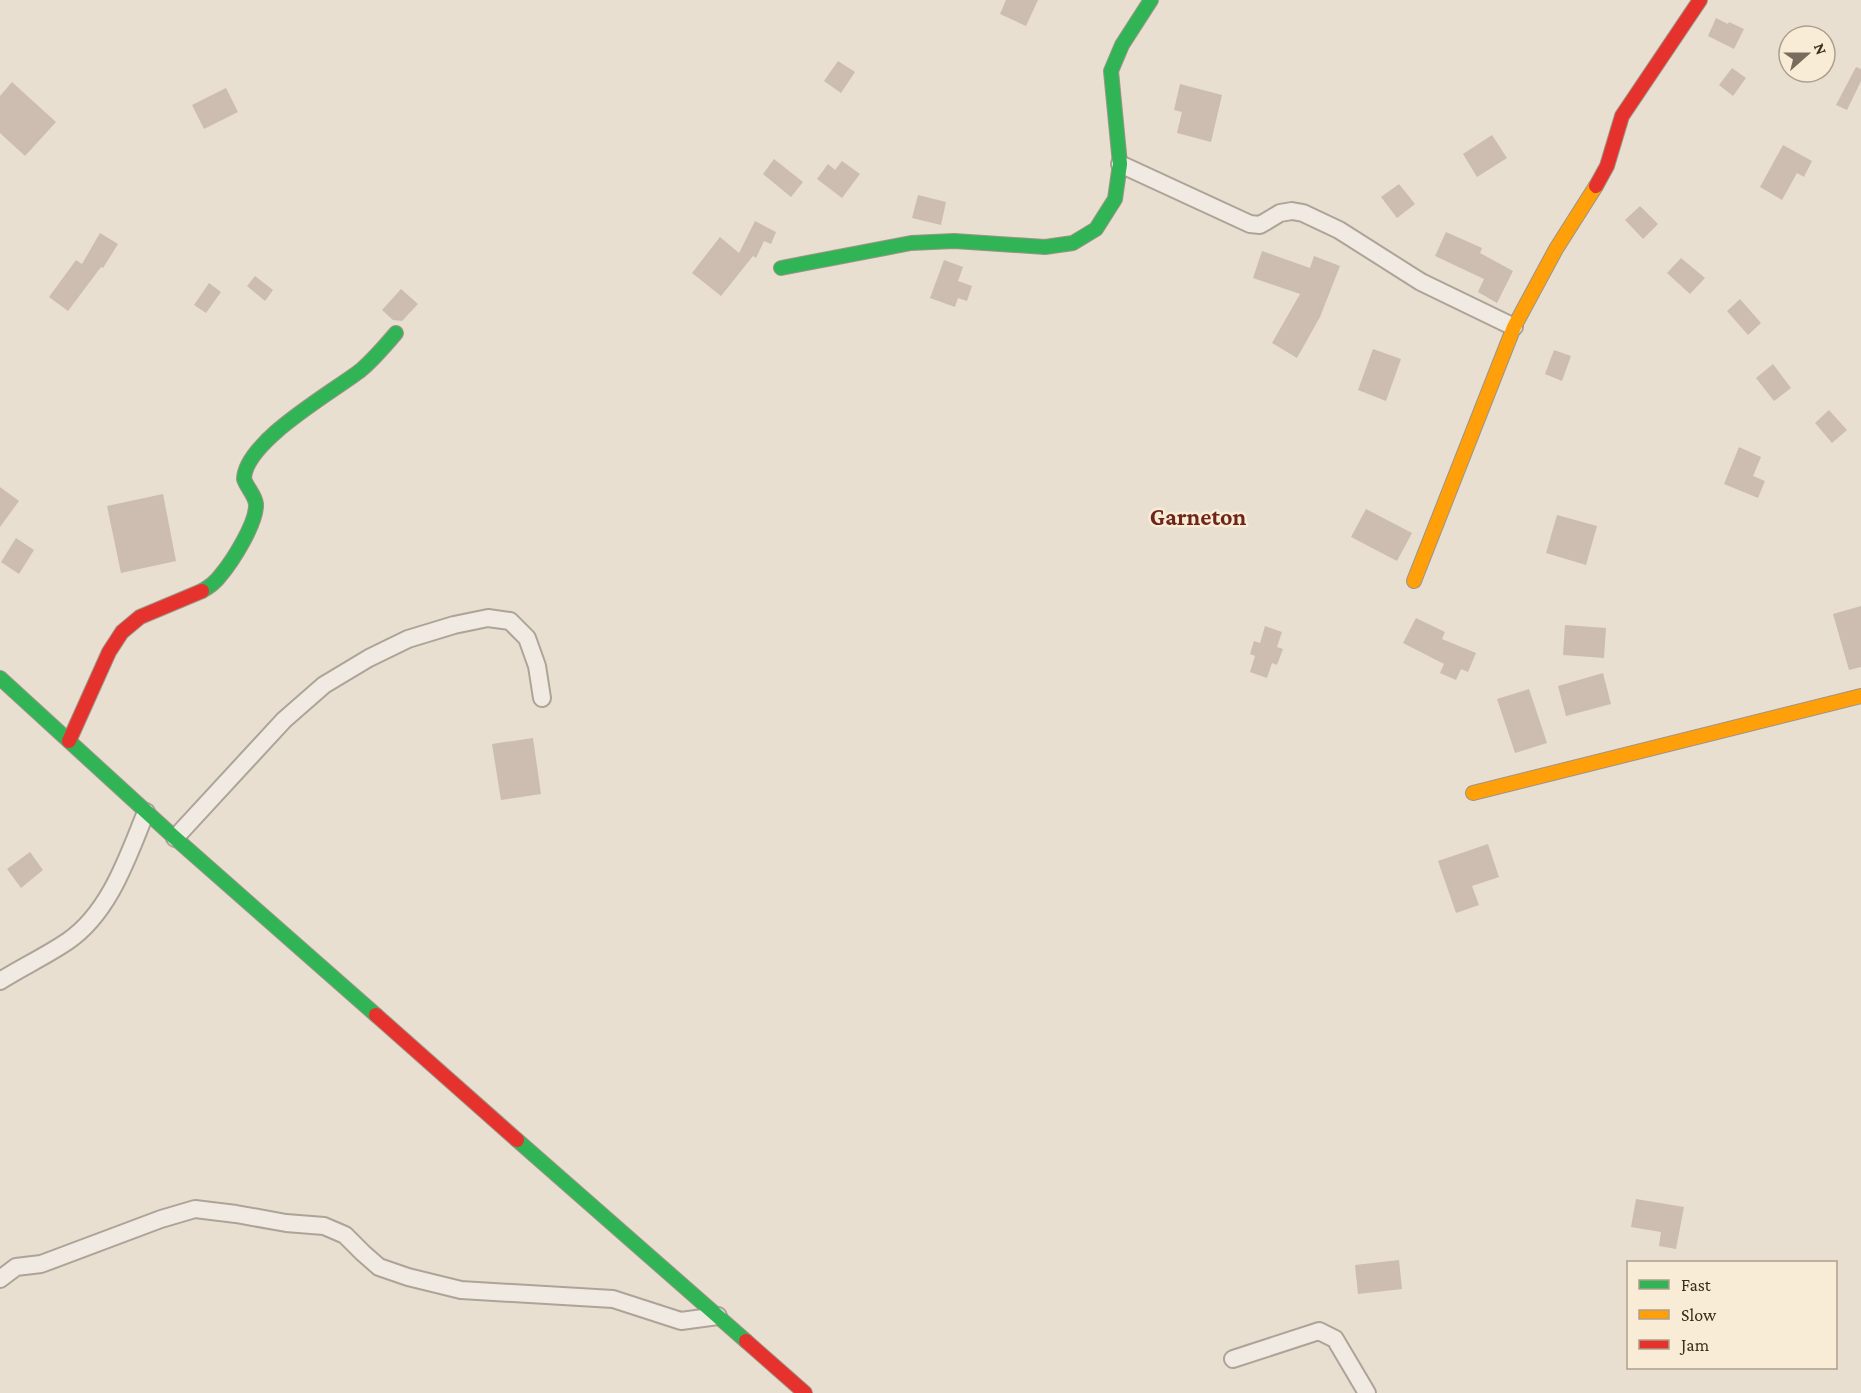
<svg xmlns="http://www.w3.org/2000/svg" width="1861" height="1393" viewBox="0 0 1861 1393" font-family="'Crimson Pro',serif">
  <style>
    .building { fill: #ccbdb0 }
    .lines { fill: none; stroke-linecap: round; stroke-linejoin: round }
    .street-casing { stroke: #ada498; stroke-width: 20 }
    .fast-casing { stroke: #9d9488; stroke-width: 16 }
    .slow-casing { stroke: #9d9488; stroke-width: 16 }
    .jam-casing { stroke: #9d9488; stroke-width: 16 }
    .street { stroke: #f0eae2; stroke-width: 16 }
    .fast { stroke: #30b455; stroke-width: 14 }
    .slow { stroke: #ff9f0a; stroke-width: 14 }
    .jam { stroke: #e5322d; stroke-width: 14 }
    .labels { text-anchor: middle; stroke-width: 5; stroke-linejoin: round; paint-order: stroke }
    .district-label { font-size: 24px; font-weight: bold; fill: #6f261a; stroke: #f9ecd6 }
  </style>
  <rect width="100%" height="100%" fill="#e8dfd0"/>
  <!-- building -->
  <path class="building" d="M1006,0H1038L1026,26L1000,14Z
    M1716,18L1728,24L1729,22L1744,29L1734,49L1708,36Z
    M838,61L855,72L841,93L824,81Z
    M1856,67L1861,69V81L1847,110L1836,105Z
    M1732,68L1746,78L1733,96L1719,85Z
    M12,82L56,122L25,156L0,133V96Z
    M1180,84L1222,95L1211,142L1177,133L1182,112L1174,110Z
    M226,88L238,112L204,129L192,105Z
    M1492,135L1507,158L1477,177L1463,154Z
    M1783,145L1812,161L1804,177L1797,173L1782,200L1760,187Z
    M774,159L803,182L791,197L763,174Z
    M842,161L860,174L842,198L817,179L828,164L835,170Z
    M1399,184L1415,204L1397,218L1381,197Z
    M918,195L946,202L941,225L912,218Z
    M1640,206L1658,224L1643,239L1625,220Z
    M755,221L776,232L771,244L764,241L756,258L753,256L721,296L692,273L720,237L739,253Z
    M1446,232L1482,248L1480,253L1513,271L1497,303L1478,292L1484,279L1435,256Z
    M100,233L118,244L103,268L101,267L68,311L49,297L76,260L82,264Z
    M1262,251L1310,268L1314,256L1340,266L1320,317L1297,358L1272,343L1300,294L1253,278Z
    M1681,258L1705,278L1690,294L1667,273Z
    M944,260L963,267L958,281L972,286L967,301L958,298L955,307L930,298Z
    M255,276L273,290L265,301L247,286Z
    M209,283L221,292L206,313L194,305Z
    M401,289L418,304L402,321L393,320L382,310Z
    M1740,299L1761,323L1748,335L1727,311Z
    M1373,349L1401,359L1386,401L1358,390Z
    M1554,350L1571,356L1562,381L1545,374Z
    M1773,364L1791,388L1774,401L1756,378Z
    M1829,410L1847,430L1832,443L1815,423Z
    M1739,447L1761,457L1753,476L1765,481L1758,498L1724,484Z
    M0,487L19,501L0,527Z
    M163,494L176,561L121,573L107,506Z
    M1366,509L1412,533L1397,561L1351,537Z
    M1557,515L1597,526L1586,565L1546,553Z
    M16,538L34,550L19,574L1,562Z
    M1861,606V667L1849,670L1833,614Z
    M1416,618L1445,632L1442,639L1476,653L1468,672L1461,669L1456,680L1440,673L1444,664L1403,643Z
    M1565,625L1606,628L1604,658L1563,655Z
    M1265,626L1282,632L1277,647L1283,649L1277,665L1272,663L1267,678L1250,672L1255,656L1250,654L1254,641L1260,643Z
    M1603,673L1611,704L1566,716L1558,686Z
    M1529,689L1547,743L1515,753L1497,699Z
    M533,738L541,794L501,800L492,744Z
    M1488,844L1499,877L1472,886L1479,905L1456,913L1438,861Z
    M30,852L43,870L21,888L7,869Z
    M1636,1199L1684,1207L1676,1249L1659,1246L1661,1232L1631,1227Z
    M1399,1260L1402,1289L1358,1294L1355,1265Z"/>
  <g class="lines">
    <!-- street casing -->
    <g class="street-casing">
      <path id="street" d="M1120,164L1250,224L1260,225L1280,213L1292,211L1303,213L1339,230L1421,282L1514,327
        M175,838L284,720L324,685L369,658L408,639L454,625L488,618L510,621L527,638L537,666L542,698
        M0,981C22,967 46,956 68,941C110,912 128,856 146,812
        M0,1279L16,1267L41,1264L161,1219L195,1209L236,1214L286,1223L324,1226L345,1235L363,1253L379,1267L408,1277L461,1290L613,1299L681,1321L718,1316
        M1233,1359L1319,1331L1335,1339L1367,1393"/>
    </g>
    <!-- fast casing -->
    <g class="fast-casing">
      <path id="fast" d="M781,268L911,243L954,241L1045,247L1073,243L1096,229L1115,199L1120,164L1111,71L1122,45L1151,0
        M202,591C209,587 215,583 220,576C232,562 257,523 256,504C255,495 247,488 244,479C245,441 333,392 361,370C374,359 385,346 396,333
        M0,678L175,838L376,1015
        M517,1140L746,1341"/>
    </g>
    <!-- slow casing -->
    <g class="slow-casing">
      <path id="slow" d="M1414,581L1514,327L1556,249L1596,186
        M1473,793L1861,696"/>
    </g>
    <!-- jam casing -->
    <g class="jam-casing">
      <path id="jam" d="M1596,186L1607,166L1622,116L1700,0
        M69,741L109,652L122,632L140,617L202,591
        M376,1015L517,1140
        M746,1341L805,1393"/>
    </g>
    <!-- street -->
    <use href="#street" class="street"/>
    <!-- fast -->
    <use href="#fast" class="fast"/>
    <!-- slow -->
    <use href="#slow" class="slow"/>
    <!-- jam -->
    <use href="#jam" class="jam"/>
  </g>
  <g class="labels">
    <!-- district labels -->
    <g class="district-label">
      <text x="1198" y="525">Garneton</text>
    </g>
  </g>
  <!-- legend -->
  <rect x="1627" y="1261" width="210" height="108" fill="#f9ecd6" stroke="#ae9f8c" stroke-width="1.5"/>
  <rect x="1639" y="1280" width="30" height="9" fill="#30b455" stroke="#ae9f8c" stroke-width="1.5"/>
  <text x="1681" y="1291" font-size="18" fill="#3e2c1e">Fast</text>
  <rect x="1639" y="1310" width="30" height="9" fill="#ff9f0a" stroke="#ae9f8c" stroke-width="1.5"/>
  <text x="1681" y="1321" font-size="18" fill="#3e2c1e">Slow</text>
  <rect x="1639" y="1340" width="30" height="9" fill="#e5322d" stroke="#ae9f8c" stroke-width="1.5"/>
  <text x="1681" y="1351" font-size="18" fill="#3e2c1e">Jam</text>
  <!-- north arrow -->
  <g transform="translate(1807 54) rotate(69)"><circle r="28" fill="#f9ecd6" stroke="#ae9f8c" stroke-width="1.5"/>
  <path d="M0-4.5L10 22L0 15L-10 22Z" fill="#7a6b5c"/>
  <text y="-9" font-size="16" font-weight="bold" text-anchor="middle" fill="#3e2c1e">N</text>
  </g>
</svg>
